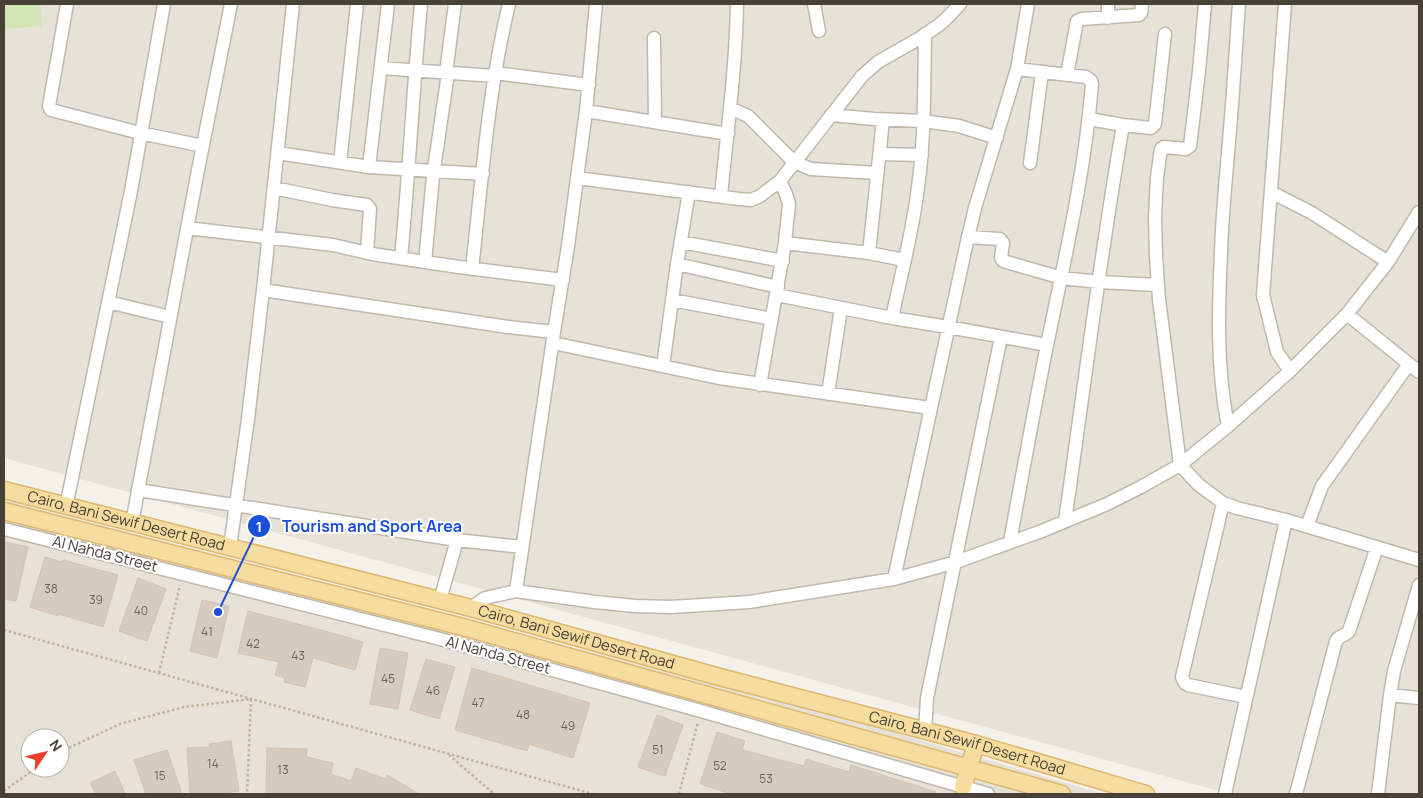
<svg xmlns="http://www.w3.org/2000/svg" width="1423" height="798" viewBox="0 0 1423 798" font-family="Manrope,sans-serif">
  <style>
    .residential { fill: #e7e2d8; fill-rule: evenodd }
    .green { fill: #d1e5b6 }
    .building { fill: #d5ccc0; stroke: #cfc3b3 }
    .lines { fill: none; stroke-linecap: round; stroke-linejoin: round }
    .minor-casing { stroke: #bfb8ad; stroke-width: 15 }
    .major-casing { stroke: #dcb870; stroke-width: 19 }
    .path { stroke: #bfb39f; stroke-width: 2.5; stroke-dasharray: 2.5 2.5; stroke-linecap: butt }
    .minor { stroke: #fff; stroke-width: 12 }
    .major { stroke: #f7dc9f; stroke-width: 16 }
    .labels { text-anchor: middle; stroke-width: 4; stroke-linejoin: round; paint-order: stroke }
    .number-label { font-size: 12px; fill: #6a645a }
    .street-label { font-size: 15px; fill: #474138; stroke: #fff }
    .leader { fill: none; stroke: #1d4ed8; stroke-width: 2 }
    .callout-dot { fill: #1d4ed8; stroke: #fff; stroke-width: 2 }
    .mark-label { font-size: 15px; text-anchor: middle; font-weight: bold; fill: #fff }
    .callout-label { font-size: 16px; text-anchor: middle; font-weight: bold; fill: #1d4ed8; stroke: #fff; stroke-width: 4; stroke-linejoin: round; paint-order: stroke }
  </style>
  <rect width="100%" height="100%" fill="#f4f0ea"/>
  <!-- residential -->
  <path class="residential" d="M4,4H1419V794H1230L4,458Z
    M4,500L862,723L1104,794H4ZM30,738H60V768H30Z"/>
  <!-- green -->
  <path class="green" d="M4,4H40L42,26L4,29Z"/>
  <!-- building -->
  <path class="building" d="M4,542L28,547L16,601L4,599Z
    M45,557L62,562L63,560L118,575L103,627L59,614L58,616L30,607Z
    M138,578L166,589L147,641L119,631Z
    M202,600L229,606L217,658L190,651Z
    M248,611L336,634L363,642L355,670L313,658L305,687L284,682L285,678L275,675L279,662L238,653Z
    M380,648L408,653L398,709L370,704Z
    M426,659L455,667L439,719L410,710Z
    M472,668L590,703L573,758L529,744L527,751L455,730Z
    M657,715L683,725L665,776L638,767Z
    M717,732L745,741L742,750L804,766L806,759L849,772L851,765L936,792L935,794H731L700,784Z
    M231,741L239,791L219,794H190L187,748L210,747L209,744Z
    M267,748L307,749L306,757L333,763L331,774L351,781L356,768L385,779L387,775L419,794H266Z
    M167,750L182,794H146L134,760Z
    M115,771L125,794H96L90,783Z"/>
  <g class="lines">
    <!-- minor casing -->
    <g class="minor-casing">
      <path id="minor" d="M67,4L49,106L51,110L140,133L203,146
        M814,4L819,31
        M1108,4V18
        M1205,4L1199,71L1190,146L1186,149L1164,147L1161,149L1157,177L1155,217L1156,257L1159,299L1180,465L1199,485L1223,503L1237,508L1286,520L1419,560
        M1285,4L1263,295L1277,352L1290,371
        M654,38L655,122
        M381,68L495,76
        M446,73L455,4
        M495,73L589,85
        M1067,75L1077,21L1081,19L1139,15L1141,13L1142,4
        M730,108L748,116L794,162L811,169L877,173
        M586,111L728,134
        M831,115L874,119L923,121L959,126L997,138
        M1123,125L1151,128L1155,124L1165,34
        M278,153L369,167L483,174
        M880,154L922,155
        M340,162L357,4
        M1030,163L1042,72
        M369,167L388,4
        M577,178L739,199L751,200L760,196L780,181L862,76L878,62L920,38L939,25L949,16L960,4
        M274,188L332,200L367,205L370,209L367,253
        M1271,192L1312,213L1388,262
        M721,196C727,132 736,68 737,4
        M187,228L333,245L372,254L459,267L563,280
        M968,237L1000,239L1003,243L1001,258L1003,261L1062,278L1099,282L1158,285
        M681,242L783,261
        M785,243L869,253L904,260
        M869,253L883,120
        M401,258C409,174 413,89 421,4
        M425,262L433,176L448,73
        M677,264L778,287
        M472,269C482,180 488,90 509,4
        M263,290L508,327L554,332
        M777,295L892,318L948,327L1047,345
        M672,300L772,319
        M108,302L170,317
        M1347,314L1419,372
        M892,318C901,275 913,231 918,187C925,137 924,85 925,34
        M553,343L719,378L930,408
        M663,366L677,264L689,192
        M760,385L785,243L789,204L786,194L780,181
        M828,394L841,308
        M1228,426C1215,362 1219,296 1222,230C1225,179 1231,127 1234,76C1236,52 1237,28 1239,4
        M138,490L457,540
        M1223,503L1182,677L1185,683L1188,685L1246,697
        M66,507L131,191L164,4
        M1065,521C1084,389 1100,256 1123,125L1089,119
        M132,523L198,170L231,4
        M1307,526L1322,486L1409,364
        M4,529L440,639L701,711L988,794
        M1010,542C1022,476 1034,410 1047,345C1065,258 1085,172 1092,84L1091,81L1086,77L1017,69L1028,4
        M230,547L248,419L263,290L293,4
        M894,579L968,237L975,208L1017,69
        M516,591L554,332L568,246L586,111L596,4
        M440,600L457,540L522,547
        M471,608L485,598L516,591L595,602L635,606L671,607L749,602L894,579L956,562L1042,531L1107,504L1139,488L1180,465L1228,426L1290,371L1347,314L1388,262L1419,212
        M1390,695L1419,698
        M925,731L927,698L1001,337
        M1225,794L1286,520
        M1296,794L1336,641C1339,635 1346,636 1349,631L1377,547
        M1378,794L1390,695L1394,671L1419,585"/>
    </g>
    <!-- major casing -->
    <g class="major-casing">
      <g id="major">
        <path id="s1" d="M4,490L471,608L716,676L976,744L1146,794"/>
        <path d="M4,511L463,627L1062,794"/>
        <path d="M963,787L976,744"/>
      </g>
    </g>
    <!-- path -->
    <path class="path" d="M4,630L593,794
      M159,673L180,585
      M60,752L120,724L184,707L251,699L247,794
      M449,755L494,794
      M4,791L36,768
      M679,794L698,722"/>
    <!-- minor -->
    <use href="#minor" class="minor"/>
    <!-- major -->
    <use href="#major" class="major"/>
  </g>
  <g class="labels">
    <!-- number labels -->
    <g class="number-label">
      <text x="51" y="593">38</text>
      <text x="96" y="604">39</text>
      <text x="141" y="615">40</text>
      <text x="207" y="636">41</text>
      <text x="253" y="648">42</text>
      <text x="298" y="660">43</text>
      <text x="388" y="683">45</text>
      <text x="433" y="695">46</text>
      <text x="478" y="707">47</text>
      <text x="523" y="719">48</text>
      <text x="568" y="730">49</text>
      <text x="658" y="754">51</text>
      <text x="213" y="768">14</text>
      <text x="720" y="770">52</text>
      <text x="283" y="774">13</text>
      <text x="160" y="780">15</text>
      <text x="766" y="783">53</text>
    </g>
    <!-- street labels -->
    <g class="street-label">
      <text dy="5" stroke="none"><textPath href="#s1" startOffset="126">Cairo, Bani Sewif Desert Road</textPath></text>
      <text transform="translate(105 554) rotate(14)" y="5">Al Nahda Street</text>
      <text dy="5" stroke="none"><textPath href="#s1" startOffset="591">Cairo, Bani Sewif Desert Road</textPath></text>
      <text transform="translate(498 655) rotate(15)" y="5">Al Nahda Street</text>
      <text dy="5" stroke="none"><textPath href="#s1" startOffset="996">Cairo, Bani Sewif Desert Road</textPath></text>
    </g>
  </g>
  <!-- callouts -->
  <path class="leader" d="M218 612L259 526"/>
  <g class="callout-dot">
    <circle cx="218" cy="612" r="5"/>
    <circle cx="259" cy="526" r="12"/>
  </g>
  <g class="mark-label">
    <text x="259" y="532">1</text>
  </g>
  <g class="callout-label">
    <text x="372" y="532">Tourism and Sport Area</text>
  </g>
  <!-- border -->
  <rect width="1423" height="798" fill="none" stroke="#474138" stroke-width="10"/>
  <!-- north arrow -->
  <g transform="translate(45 753) rotate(55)"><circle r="24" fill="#ffffff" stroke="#b5b3af"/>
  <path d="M0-4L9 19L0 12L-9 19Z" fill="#eb412a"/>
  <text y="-8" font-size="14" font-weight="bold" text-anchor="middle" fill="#474138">N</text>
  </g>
</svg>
